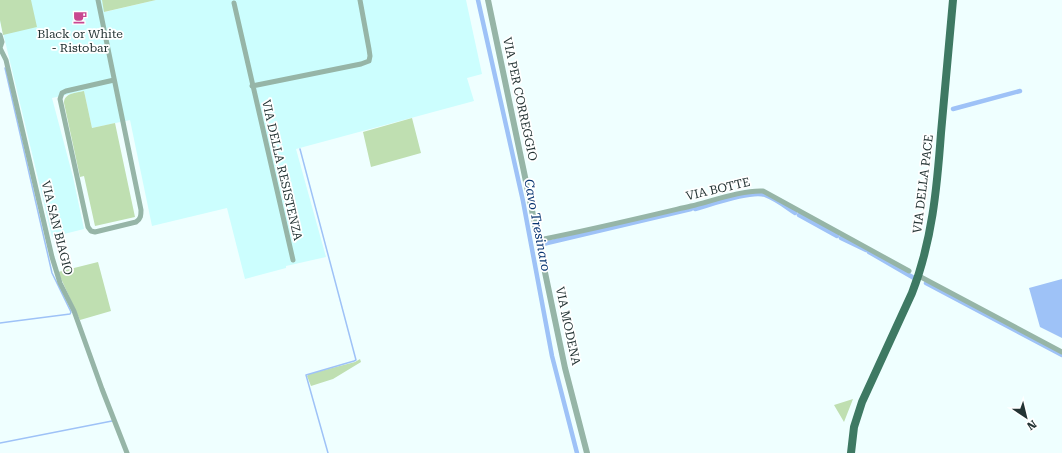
<svg xmlns="http://www.w3.org/2000/svg" width="1062" height="453" viewBox="0 0 1062 453" font-family="'Roboto Serif',serif">
  <style>
    .built { fill: #ccfefe }
    .green { fill: #bfdfb1 }
    .water { fill: #9ec2f7 }
    .lines { fill: none; stroke-linecap: round; stroke-linejoin: round }
    .stream { stroke: #9ec2f7; stroke-width: 1.5 }
    .canal { stroke: #9ec2f7; stroke-width: 4.5 }
    .minor { stroke: #96b5a7; stroke-width: 5 }
    .tertiary { stroke: #96b5a7; stroke-width: 6 }
    .primary { stroke: #3e7963; stroke-width: 8 }
    .labels { text-anchor: middle; stroke-width: 3.5; stroke-linejoin: round; paint-order: stroke }
    .poi-label { font-size: 12px; fill: #233333; stroke: #fff }
    .street-label { font-size: 12px; fill: #233333; stroke: #fff }
    .water-label { font-size: 13px; font-style: italic; fill: #073471; stroke: #fff }
  </style>
  <rect width="100%" height="100%" fill="#efffff"/>
  <!-- built -->
  <path class="built" d="M0,0H102L105,12L156,0H466L482,74L467,78L474,101L296,149L326,257L286,266V268L245,279L227,208L152,226L130,120L92,128L84,91L52,98L73,177L84,229L52,237L0,20Z"/>
  <!-- green -->
  <path class="green" d="M0,0H31L37,27L3,35L0,20Z
    M102,0H156L104,12Z
    M84,91L92,128L115,123L135,217L95,226L84,176L80,177L64,103C64,93 76,93 84,91Z
    M412,118L421,153L371,167L363,132Z
    M98,262L111,311L80,320L58,272Z
    M360,359L361,362L333,379L311,386L307,376L309,374L355,362Z
    M853,399L844,422L834,405Z"/>
  <!-- water -->
  <path class="water" d="M1062,279V338L1040,327L1029,288Z"/>
  <g class="lines">
    <!-- stream -->
    <path class="stream" d="M300,149L356,360L354,361L306,375L328,453
      M0,323L70,314L71,312L52,273L5,68
      M0,443L112,421"/>
    <!-- canal -->
    <path class="canal" d="M478,0L523,201L552,356L577,453
      M953,109L1020,91
      M695,209C710,205 752,190 765,195C776,199 786,207 795,213
      M799,215L837,236
      M841,238L866,250
      M543,244L691,209
      M869,252L914,278
      M926,283L1062,355"/>
    <!-- minor -->
    <path class="minor" d="M98,0L141,210C141,215 141,219 136,222L95,232L91,231L88,227L60,99L62,93L66,91L114,80
      M234,3L293,260
      M0,35L2,42L0,48
      M0,48L6,60L52,257L60,283L74,311L102,389L127,453
      M252,86L361,64L369,61L370,56L369,49L360,0
      M539,240C590,230 640,218 691,206C712,201 742,190 763,191L909,271
      M919,276L1062,352"/>
    <!-- tertiary -->
    <path class="tertiary" d="M488,0L565,368L587,453"/>
    <!-- primary -->
    <path class="primary" d="M851,453L854,427L862,402L912,293C932,242 937,188 941,133C945,89 949,44 953,0"/>
  </g>
  <!-- icons -->
  <defs>
    <g id="cafe-bare" transform="scale(1.08)"><path d="M-5.5-4.5H6V0H3Q3 3.5 0 3.5H-2.5Q-5.5 3.5-5.5 0ZM3-3.2v2h1.7v-2ZM-6 4.5H4V6H-6Z" fill="#c84790" stroke="#fff" stroke-width="2.5" paint-order="stroke"/></g>
  </defs>
  <g fill-rule="evenodd">
    <use href="#cafe-bare" x="80" y="17"/>
  </g>
  <g class="labels">
    <!-- poi labels -->
    <g class="poi-label">
      <text x="80" y="38">Black or White<tspan x="80" dy="14">- Ristobar</tspan></text>
    </g>
    <!-- street labels -->
    <g class="street-label">
      <text transform="translate(520 99) rotate(78)" y="4">VIA PER CORREGGIO</text>
      <text transform="translate(282 170) rotate(77)" y="4">VIA DELLA RESISTENZA</text>
      <text transform="translate(923 184) rotate(-83)" y="4">VIA DELLA PACE</text>
      <text transform="translate(718 189) rotate(-13)" y="4">VIA BOTTE</text>
      <text transform="translate(57 228) rotate(76)" y="4">VIA SAN BIAGIO</text>
      <text transform="translate(568 326) rotate(78)" y="4">VIA MODENA</text>
    </g>
    <!-- water labels -->
    <g class="water-label">
      <text transform="translate(538 225) rotate(79)" y="5">Cavo Tresinaro</text>
    </g>
  </g>
  <!-- north arrow -->
  <g transform="translate(1026 417) rotate(145)" stroke="#ffffff" stroke-width="3" paint-order="stroke">
  <path d="M0-3L7 15L0 10L-7 15Z" fill="#233333"/>
  <text y="-6" font-size="11" font-weight="bold" text-anchor="middle" fill="#233333">N</text>
  </g>
</svg>
